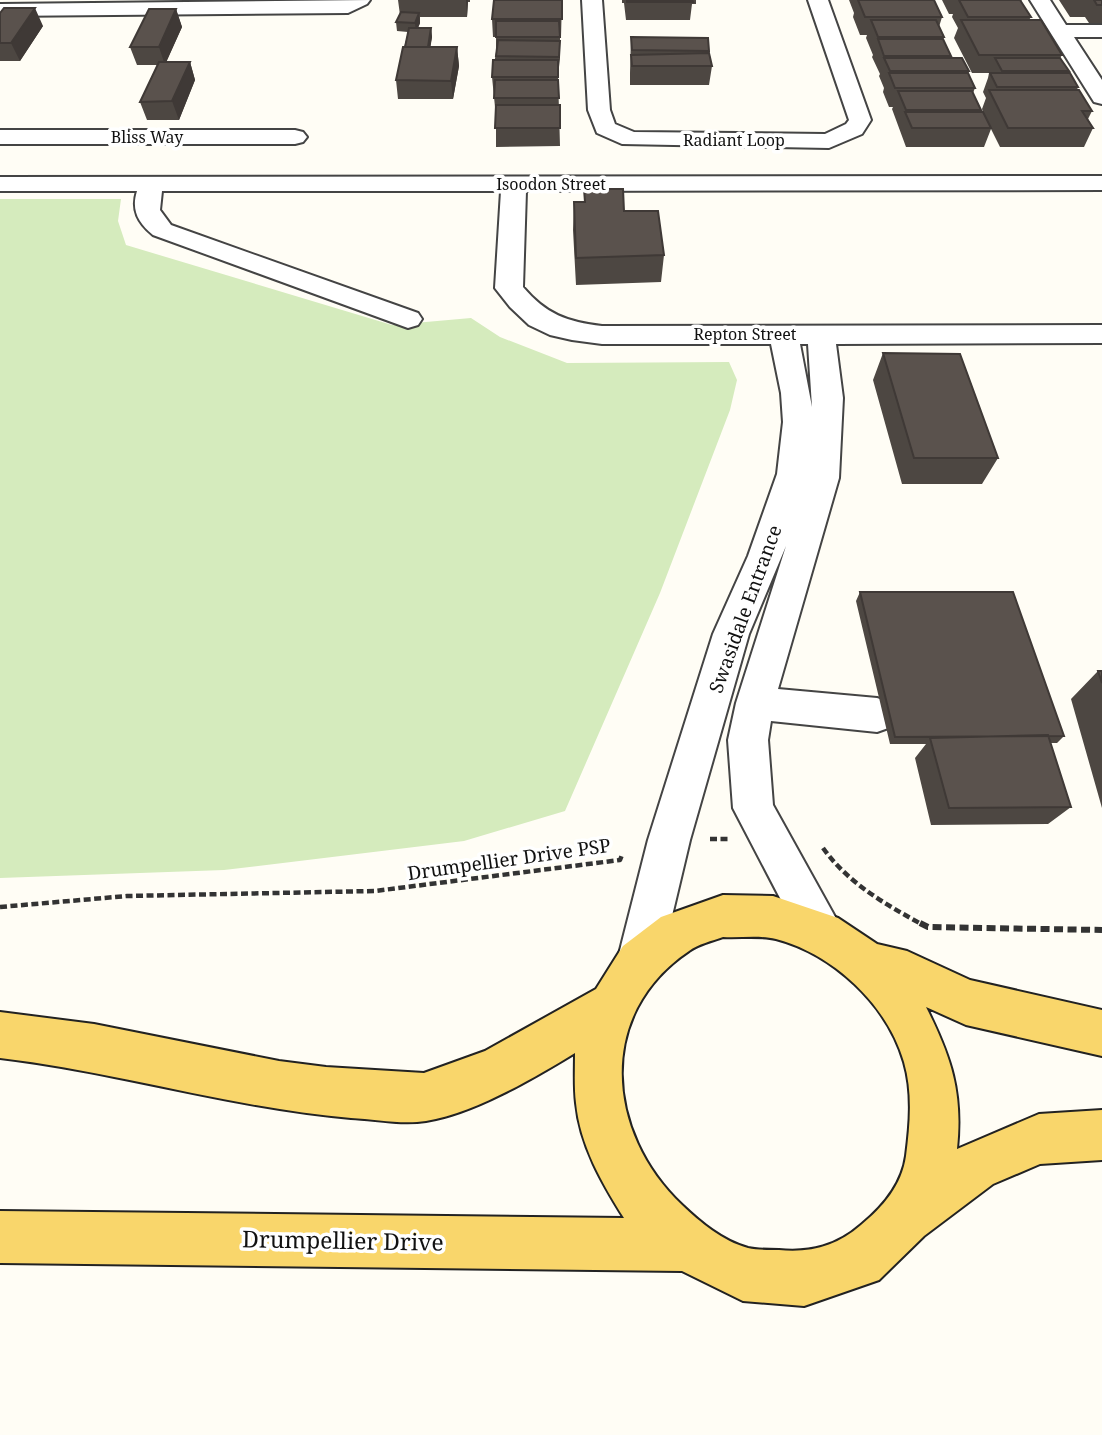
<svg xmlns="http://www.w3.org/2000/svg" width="1102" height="1435" viewBox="0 0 1102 1435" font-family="'Noto Serif',serif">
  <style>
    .green { fill: #d5ebbd }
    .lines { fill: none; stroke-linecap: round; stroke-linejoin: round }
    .minor-casing { stroke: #444; stroke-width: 4 }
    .major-casing { stroke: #222; stroke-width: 4 }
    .path-far1 { stroke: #333; stroke-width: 4.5; stroke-dasharray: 7 3.5; stroke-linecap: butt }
    .path { stroke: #333; stroke-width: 6; stroke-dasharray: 9 4.5; stroke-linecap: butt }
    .minor { fill: #fff; fill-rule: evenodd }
    .major { fill: #f9d66b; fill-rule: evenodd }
    .wall { fill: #4d4742 }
    .shaded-wall { fill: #3f3936 }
    .building { fill: #5a524d; stroke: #3f3936; stroke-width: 2 }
    .labels { text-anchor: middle; stroke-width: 7; stroke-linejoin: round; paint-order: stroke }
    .far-street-label { font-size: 16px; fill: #111; stroke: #fff }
    .street-label { font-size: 19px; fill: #111; stroke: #fff }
    .near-street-label { font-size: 23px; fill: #111; stroke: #fff }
  </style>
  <rect width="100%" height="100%" fill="#fffdf5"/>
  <!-- green -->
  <path class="green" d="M0,199H121L118,221L126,245L392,325L471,318L500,337L567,363L729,362L737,380L730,410L660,593L565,811L464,841L224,870L0,878Z"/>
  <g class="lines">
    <!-- minor casing -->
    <g class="minor-casing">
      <path id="minor" d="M370,0L367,4L348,13L0,16V4Z
        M582,0H602L610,110L615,124L634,132L825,134L846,124L849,120L808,0H828L871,120L862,134L829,148L622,144L597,133L588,110Z
        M1030,0H1050L1066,25H1102V37H1074L1102,80V104L1094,102Z
        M0,130H295L303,132L307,137L303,142L295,144H0Z
        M1102,176V190L526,191L523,287C546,314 567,322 602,326L1102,325V343L836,344L843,398L839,478L778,689L877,698L891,703L896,715L891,727L877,732L771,721L768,740L773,805L844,933L838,948L822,955L806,948L733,808L728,740L736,703L786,546L749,634L690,840L661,962L655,978L639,984L623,978L617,962L648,840L713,634L748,556L777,474L783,422L781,393L771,344H602L572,340L550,335L529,325L510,307L495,288L501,191H162L160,210L171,225L418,313L422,319L418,325L408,328L153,235C138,223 131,210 137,191H0V177ZM800,344H808L812,407Z"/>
    </g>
    <!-- major casing -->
    <g class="major-casing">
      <path id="major" d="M723,895L773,896L838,918L877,944L907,951L970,980L1102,1010V1056L966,1025L926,1007C951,1057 963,1092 957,1149L1039,1114L1102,1110V1160L1040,1164L993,1184L924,1236L879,1280L804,1306L743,1301L682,1271L0,1263V1211L624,1218C602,1183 580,1145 576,1103C574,1087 575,1069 575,1053C534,1078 473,1114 426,1121C402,1125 375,1119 351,1118C233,1108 118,1072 0,1058V1012L94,1024L279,1061L326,1067L424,1073L485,1051L596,989L623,946L661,917ZM723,937C740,938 760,935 776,939C833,954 887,1004 904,1062C913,1093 910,1125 906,1156C902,1185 883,1207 861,1225C837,1246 811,1253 779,1250C769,1250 757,1250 748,1248C722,1241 700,1222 682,1205C606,1133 595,1014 689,951C698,944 712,941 723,937Z"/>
    </g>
    <!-- path-far1 -->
    <path class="path-far1" d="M710,839H729
      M823,848C849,884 885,904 923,925
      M0,907L127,896L375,891L620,860L622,855"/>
    <!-- path -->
    <path class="path" d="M920,923L928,927L1102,930"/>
    <!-- minor -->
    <use href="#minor" class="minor"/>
    <!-- major -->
    <use href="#major" class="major"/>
  </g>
  <!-- wall -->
  <path class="wall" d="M398,0H470V2H468L467,17H420V23L418,28H431L432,37L430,47H457L459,66L453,99H398L396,80L408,32L397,31L396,22L400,15Z
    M562,0L561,37H560V59L558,75L560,146L496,147V117L492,77L496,52V37H493L492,19Z
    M622,0H696V4H692L690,20H626L624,3H622Z
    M849,0H934L942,17L939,27L944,37L943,39L951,56L950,58L969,71L968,74L975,88L973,93L981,110L980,112H983L982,109L986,98L983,92L988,78L989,73H972L954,38L958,28L952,17L953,14H949L942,0H1022L1021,1L1031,17L1029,20L1062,55L1060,58L1069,71L1068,73L1078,87L1077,90L1092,111L1088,119L1093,128L1084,147H1000L991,129L984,147H906L892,109L893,107H889L883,92L884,88L879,76L880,74L872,57L873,55L866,38L867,35H860L853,17L854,13Z
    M1059,0H1102V23H1089L1085,17H1070Z
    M176,9L182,27L166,62H190L195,80L179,120H147L140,102L157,65H137L130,47Z
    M0,13L43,26L20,61H0Z
    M631,37L709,51L712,66L709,85H630V73Z
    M584,189L624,211L664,255L661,282L576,285L573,230L574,202H584Z
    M883,353L998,458L982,484H902L873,380Z
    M860,592L1064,736L1057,743H1050L1071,807L1048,824L931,825L915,758L926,744H890L856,601Z
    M1098,671H1102V808L1071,699Z"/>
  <!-- shaded-wall -->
  <path class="shaded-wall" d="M466,0H468L467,17Z
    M35,8L43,26L20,61L11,43Z
    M176,9L182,27L165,65L159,47Z
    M419,13L420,23L416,32L415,23Z
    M431,28L432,37L429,57L428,48Z
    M457,47L459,66L453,99L451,81Z
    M190,62L195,80L179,120L172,101Z"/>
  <!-- building -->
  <path class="building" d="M494,0H562V19H492Z
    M627,0H692L693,2H627Z
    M858,0H934L942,17H865Z
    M959,0H1020L1031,17H968Z
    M1094,0H1102V5H1097Z
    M4,8H35L11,43H0V13Z
    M149,9H176L159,47H130Z
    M401,12L419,13L415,23L396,22Z
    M871,20H936L944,37H878Z
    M961,20H1041L1062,55H979Z
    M496,21H559L560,37H496Z
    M409,28H431L428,47H405Z
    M631,37L708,38L709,51L632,50Z
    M878,39H943L951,56H884Z
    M498,40L560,41L559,57L496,56Z
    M403,47H457L451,81L396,80Z
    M709,53L712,66H632L631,55Z
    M884,58H962L969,71H890Z
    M995,58H1060L1069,71H1002Z
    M493,60H558V77H492Z
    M159,62H190L172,101L140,102Z
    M889,73H968L975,88H895Z
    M990,73H1070L1078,87H997Z
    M495,80H558L559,98H494Z
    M989,90H1079L1092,111H1082L1093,128H1008Z
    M898,91H972L981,110H906Z
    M496,105H560V128H495Z
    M905,112H983L991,128H912Z
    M584,189H623L624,211H658L664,255L576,258L574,202H585Z
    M883,353L960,354L998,458H914Z
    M860,592H1013L1064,736L895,737Z
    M1098,671H1102V683Z
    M1048,735L1071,807L949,808L930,738Z"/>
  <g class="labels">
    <!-- far-street labels -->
    <g class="far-street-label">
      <text x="147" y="143">Bliss Way</text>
      <text x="734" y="146">Radiant Loop</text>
      <text x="551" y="190">Isoodon Street</text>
      <text x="745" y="340">Repton Street</text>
    </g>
    <!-- street labels -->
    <g class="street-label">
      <text transform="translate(745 609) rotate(-70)" y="7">Swasidale Entrance</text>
      <text transform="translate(509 859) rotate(-8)" y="7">Drumpellier Drive PSP</text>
    </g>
    <!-- near-street labels -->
    <g class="near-street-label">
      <text transform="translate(343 1241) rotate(1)" y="8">Drumpellier Drive</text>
    </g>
  </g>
</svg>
